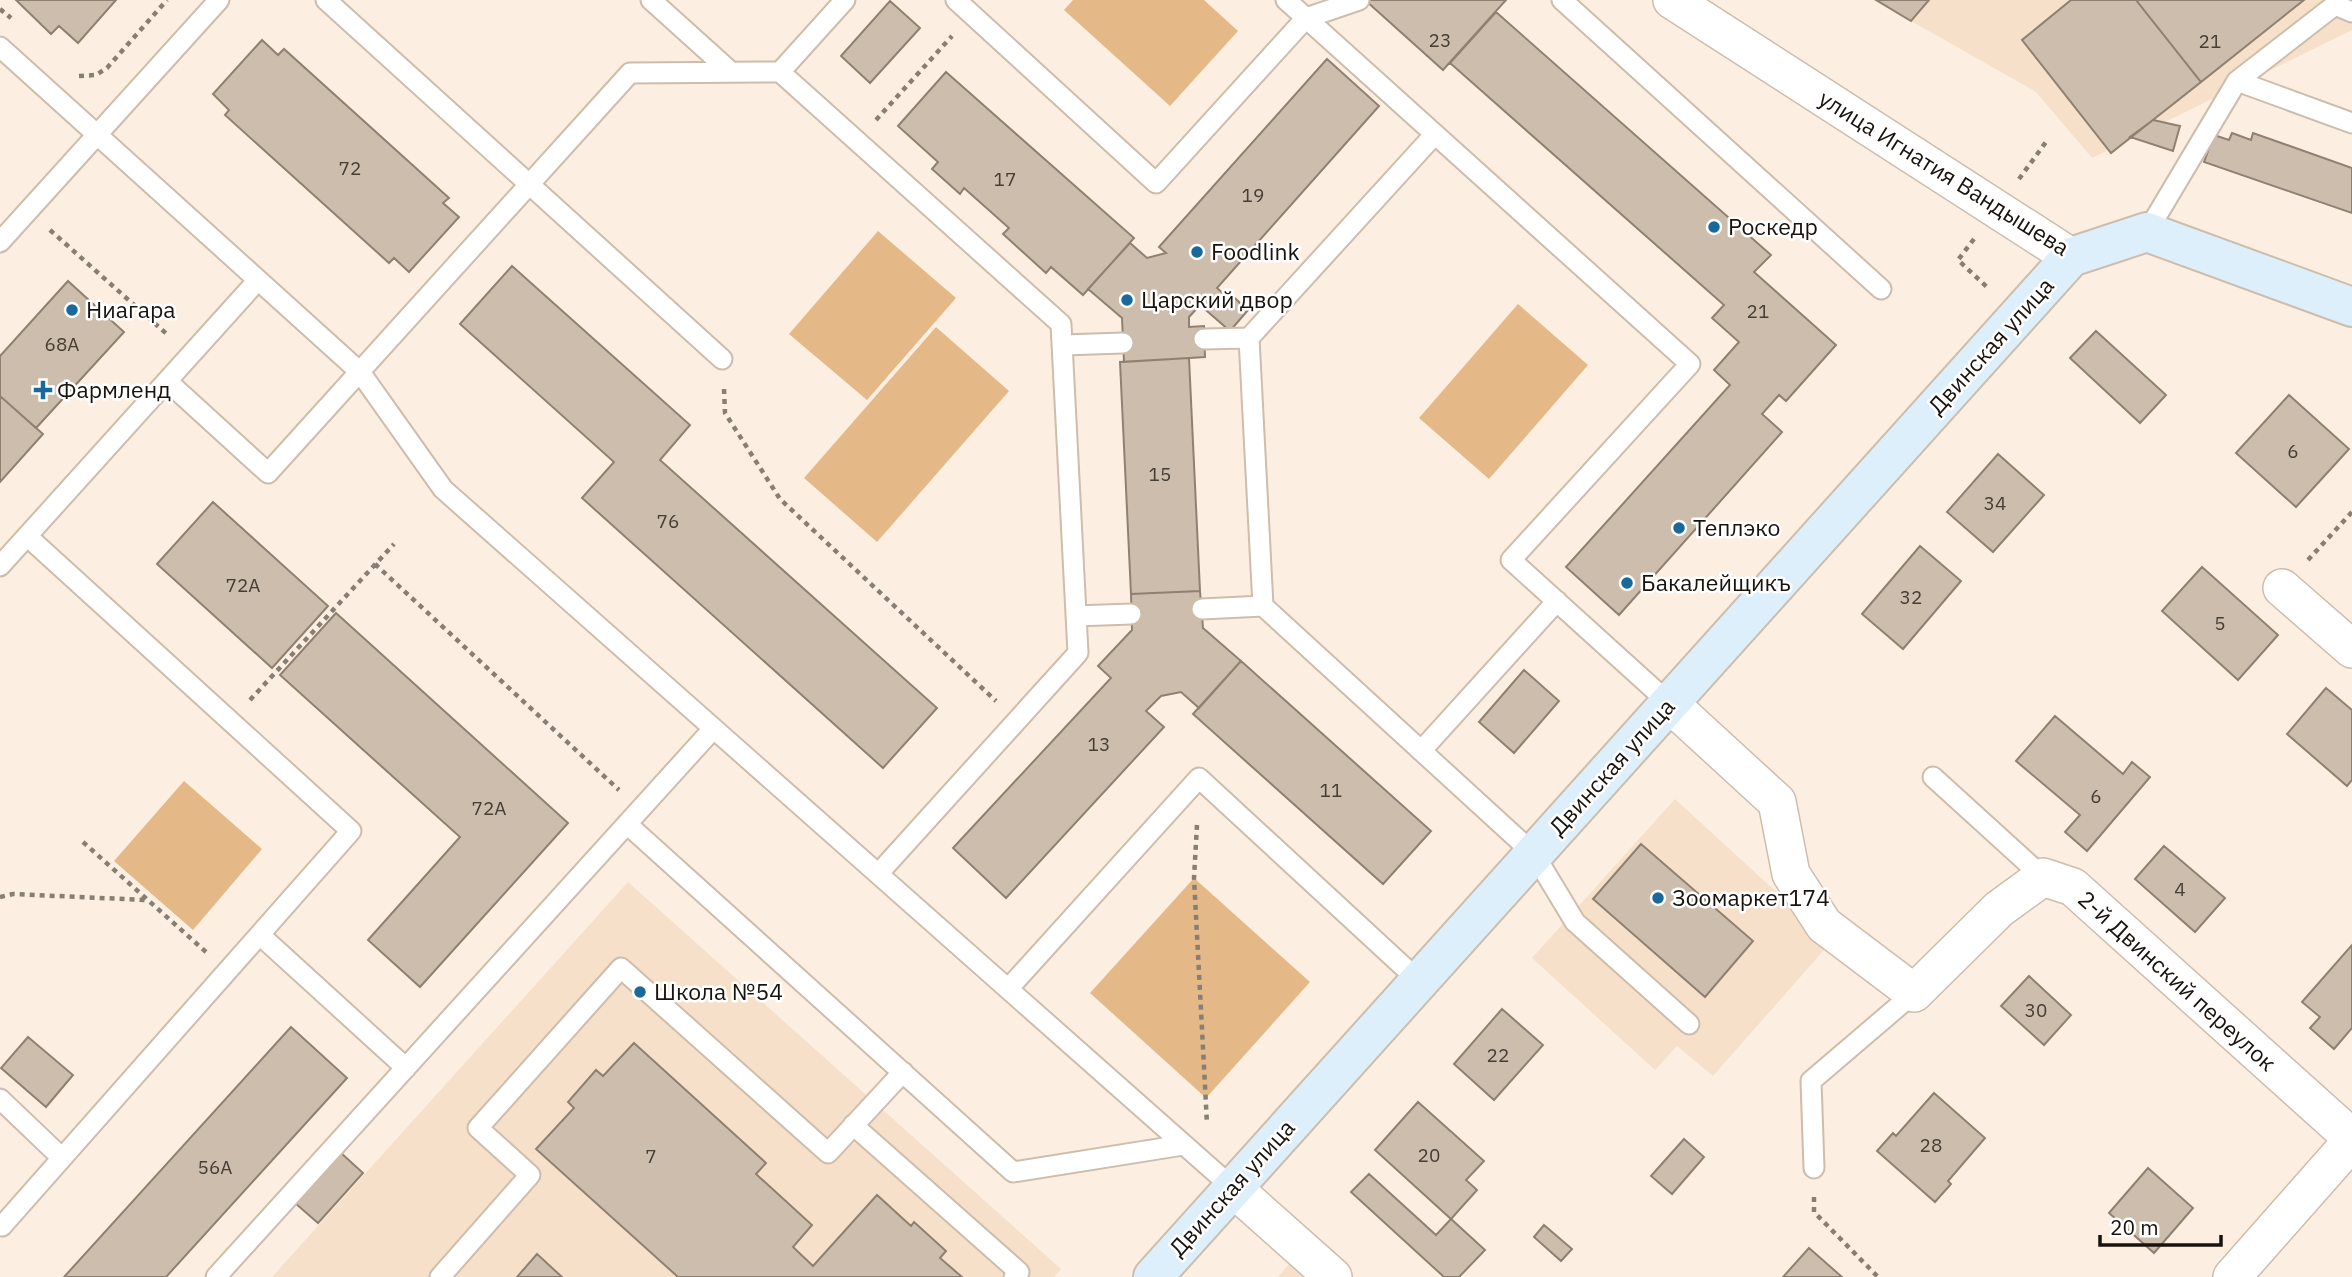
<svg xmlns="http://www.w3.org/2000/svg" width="2352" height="1277" viewBox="0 0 2352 1277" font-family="'IBM Plex Sans',sans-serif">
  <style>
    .built { fill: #f6e0c9 }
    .green { fill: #e5b888 }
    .building { fill: #cdbdac; stroke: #908071; stroke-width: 2 }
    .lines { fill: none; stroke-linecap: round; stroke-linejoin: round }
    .lane-casing { stroke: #cdbdac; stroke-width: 23 }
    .street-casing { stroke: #cdbdac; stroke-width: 40 }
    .secondary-casing { stroke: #cdbdac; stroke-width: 42 }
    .path { stroke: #877e74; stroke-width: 4.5; stroke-dasharray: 5 5; stroke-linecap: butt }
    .lane { stroke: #fff; stroke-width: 19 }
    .street { stroke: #fff; stroke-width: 37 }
    .secondary { stroke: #deeffc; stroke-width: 38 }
    .poi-dot { fill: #19699b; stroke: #fff; stroke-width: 2.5 }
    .labels { text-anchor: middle; stroke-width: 5; stroke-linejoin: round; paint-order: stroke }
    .number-label { font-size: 19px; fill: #453e35 }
    .street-label { font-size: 23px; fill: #18130d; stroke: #fff }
    .poi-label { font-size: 23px; fill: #18130d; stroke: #fff; text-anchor: start }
  </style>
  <rect width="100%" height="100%" fill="#fcefe1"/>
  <!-- built -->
  <path class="built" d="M1874,0H2352V30L2092,158L2036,92Z
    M1675,799L1831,942L1713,1076L1677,1046L1655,1070L1532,958Z
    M628,882L1061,1269L1054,1277H272Z
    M1290,1263L1306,1277H1278Z"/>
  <!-- green -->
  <path class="green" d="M1073,0H1204L1238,31L1170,106L1064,10Z
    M878,231L956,298L867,400L789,334Z
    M1518,304L1588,365L1489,479L1419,418Z
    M936,327L1009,391L877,542L804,478Z
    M184,781L262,849L193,930L114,861Z
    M1194,878L1310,982L1206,1098L1090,993Z"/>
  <!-- building -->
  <path class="building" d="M16,0H116L78,43L59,26L51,34Z
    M1365,0H1506L1443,70Z
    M1876,0H1929L1911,21Z
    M2071,0H2136L2201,82L2111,153L2022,40Z
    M2136,0H2304L2201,82Z
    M890,1L920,28L870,83L841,56Z
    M1496,12L1771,255L1754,272L1836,345L1786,401L1779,395L1762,414L1782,432L1619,615L1566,567L1730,385L1714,370L1739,342L1712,318L1724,305L1450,63Z
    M262,40L278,55L284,49L449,198L443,203L459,217L409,272L394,258L389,263L225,115L229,110L213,94Z
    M1327,59L1379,106L1217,288L1226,296L1229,293L1248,310L1230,331L1200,305L1189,317V327L1204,326L1205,357L1124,362L1122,318L1088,289L1130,243L1147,258L1166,253L1159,247Z
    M946,72L1134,238L1083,295L1051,267L1046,273L1003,234L1009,228L964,188L960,194L932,169L938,162L898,126Z
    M2153,120L2180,126L2173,151L2130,137Z
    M2232,133L2251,140L2253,133L2352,168V213L2204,162L2214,135L2229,140Z
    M512,266L690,425L660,460L937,708L883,768L582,498L614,462L460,324Z
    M68,281L124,332L36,428L0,396V356Z
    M2096,331L2166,395L2140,423L2070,358Z
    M1189,358L1200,591L1131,594L1120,362Z
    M2289,395L2349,449L2296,507L2236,453Z
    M0,396L43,434L0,482Z
    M1998,454L2044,495L1993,552L1947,512Z
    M213,502L328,606L272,668L157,564Z
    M1920,546L1961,581L1903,649L1862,614Z
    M2202,567L2278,635L2238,680L2162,611Z
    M1200,591L1203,628L1241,661L1199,708L1181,692L1161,696L1146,711L1164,727L1006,898L953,848L1111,678L1098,666L1132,630L1131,594Z
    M336,613L568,823L420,987L368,940L460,837L280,675Z
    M1241,661L1431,831L1383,884L1193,714Z
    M1524,670L1559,701L1514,753L1479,722Z
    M2326,688L2352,710V780L2347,786L2287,734Z
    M2055,716L2123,774L2132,762L2150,777L2087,851L2065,832L2080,815L2016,761Z
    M1641,844L1753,941L1705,997L1593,899Z
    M2164,846L2225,898L2195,932L2135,879Z
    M2352,945V1028L2334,1049L2310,1028L2320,1017L2302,1002Z
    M2029,976L2071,1015L2044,1045L2001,1006Z
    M1502,1009L1543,1045L1494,1100L1454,1064Z
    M291,1027L347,1078L306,1123L166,1277H64Z
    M28,1037L73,1075L46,1107L1,1068Z
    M634,1043L766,1163L756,1174L812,1225L793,1247L813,1266L877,1195L911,1226L914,1222L946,1251L940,1258L962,1277H678L536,1149L574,1108L568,1102L596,1070L603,1076Z
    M1934,1093L1985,1138L1948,1181L1951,1184L1935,1202L1877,1151L1893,1133L1896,1136Z
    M1418,1102L1484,1161L1466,1180L1477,1190L1451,1219L1375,1150Z
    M1684,1139L1704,1157L1672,1194L1651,1176Z
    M340,1152L363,1173L318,1223L295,1203Z
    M2148,1168L2193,1208L2154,1253L2109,1213Z
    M1369,1174L1436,1235L1451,1219L1485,1250L1459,1277H1444L1351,1192Z
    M1544,1225L1572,1249L1561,1261L1534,1237Z
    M1809,1248L1842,1277H1783Z
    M537,1254L562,1277H517Z"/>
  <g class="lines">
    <!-- lane casing -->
    <g class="lane-casing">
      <path id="lane" d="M326,0L722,359
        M651,0L731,72
        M956,0L1156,183L1306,18L1359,0
        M1286,0L1690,364L1511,560L1669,703
        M1562,0L1881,289
        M0,47L360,372L443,489L1233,1188
        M780,72L1061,324L1078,653L878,874
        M2237,81L2352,123
        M1435,134L1249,338L1263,606L1534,854L1575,922L1689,1024
        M2147,232L2237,81L2335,5L2352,12
        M0,242L219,0
        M1204,339L1249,338
        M1063,345L1123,343
        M167,381L268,473L630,73L780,72L845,0
        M0,566L258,280
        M1202,609L1263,606
        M1076,616L1131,614
        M1421,751L1557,601
        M1933,777L2043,877
        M627,824L1013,1172L1183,1145
        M260,935L406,1068
        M1008,989L1199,778L1419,981
        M0,1099L62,1158
        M853,1125L1019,1272L1014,1277
        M1814,1168L1811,1081L1914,993
        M0,1224L2,1226L351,831L27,536
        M216,1277L713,729
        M440,1277L530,1175L478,1128L621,968L828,1153L903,1072"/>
    </g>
    <!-- street casing -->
    <g class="street-casing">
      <path id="street" d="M1672,0L2071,257
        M2282,588L2352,649
        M1669,703L1777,802L1791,874L1824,925L1914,993L1999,909L2043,877L2073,887L2352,1138
        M1233,1188L1333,1277
        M2232,1277L2352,1141"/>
    </g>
    <!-- secondary casing -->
    <g class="secondary-casing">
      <path id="secondary" d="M1153,1277L2071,257L2147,232L2352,307"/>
    </g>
    <!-- path -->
    <path class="path" d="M0,9L11,18
      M79,76L96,75L107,68L167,0
      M876,120L952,36
      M2019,179L2046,142
      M50,230L169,336
      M1974,239L1958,260L1988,288
      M724,389L725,413L780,499L996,701
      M2308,560L2352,512
      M375,564L619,790
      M250,700L394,544
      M1197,825L1194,878L1207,1124
      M83,842L206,952
      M0,897L13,894L146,900
      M1814,1197V1212L1878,1277"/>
    <!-- lane -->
    <use href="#lane" class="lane"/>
    <!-- street -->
    <use href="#street" class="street"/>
    <!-- secondary -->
    <use href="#secondary" class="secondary"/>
  </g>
  <!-- markers -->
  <g class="poi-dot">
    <circle cx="1714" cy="227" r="7"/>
    <circle cx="1197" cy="252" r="7"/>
    <circle cx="1127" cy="300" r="7"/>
    <circle cx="72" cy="310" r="7"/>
    <path d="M39.5 379.5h7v7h7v7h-7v7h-7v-7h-7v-7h7z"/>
    <circle cx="1679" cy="528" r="7"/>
    <circle cx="1627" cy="583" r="7"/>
    <circle cx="1658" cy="898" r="7"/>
    <circle cx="640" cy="992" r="7"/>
  </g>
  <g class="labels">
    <!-- number labels -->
    <g class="number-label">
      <text x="1440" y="47">23</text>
      <text x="2210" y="48">21</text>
      <text x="350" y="175">72</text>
      <text x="1005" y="186">17</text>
      <text x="1253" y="202">19</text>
      <text x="1758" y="318">21</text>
      <text x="62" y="351">68А</text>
      <text x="2293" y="458">6</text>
      <text x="1160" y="481">15</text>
      <text x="1995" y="510">34</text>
      <text x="668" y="528">76</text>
      <text x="243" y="592">72А</text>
      <text x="1911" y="604">32</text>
      <text x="2220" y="630">5</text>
      <text x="1099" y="751">13</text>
      <text x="1331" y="797">11</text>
      <text x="2096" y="803">6</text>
      <text x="489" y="815">72А</text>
      <text x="2180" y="896">4</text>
      <text x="2036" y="1017">30</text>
      <text x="1498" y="1062">22</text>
      <text x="1931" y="1152">28</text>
      <text x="1429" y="1162">20</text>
      <text x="651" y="1163">7</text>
      <text x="215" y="1174">56А</text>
    </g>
    <!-- street labels -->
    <g class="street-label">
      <text transform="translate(1944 173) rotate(32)" y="8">улица Игнатия Вандышева</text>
      <text transform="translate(1991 346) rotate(-48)" y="8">Двинская улица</text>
      <text transform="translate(1612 767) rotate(-48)" y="8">Двинская улица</text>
      <text transform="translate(2177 981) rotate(42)" y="8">2-й Двинский переулок</text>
      <text transform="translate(1232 1188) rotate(-48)" y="8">Двинская улица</text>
    </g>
    <!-- poi labels -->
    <g class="poi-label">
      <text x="1728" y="235">Роскедр</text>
      <text x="1211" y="260">Foodlink</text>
      <text x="1141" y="308">Царский двор</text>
      <text x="86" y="318">Ниагара</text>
      <text x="57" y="398">Фармленд</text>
      <text x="1693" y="536">Теплэко</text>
      <text x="1641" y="591">Бакалейщикъ</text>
      <text x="1672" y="906">Зоомаркет174</text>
      <text x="654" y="1000">Школа №54</text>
    </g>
  </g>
  <!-- scale -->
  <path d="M2100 1235v10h121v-10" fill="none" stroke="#18130d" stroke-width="3.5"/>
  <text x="2110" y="1235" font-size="21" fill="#18130d" stroke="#ffffff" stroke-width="5" paint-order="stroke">20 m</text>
</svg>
